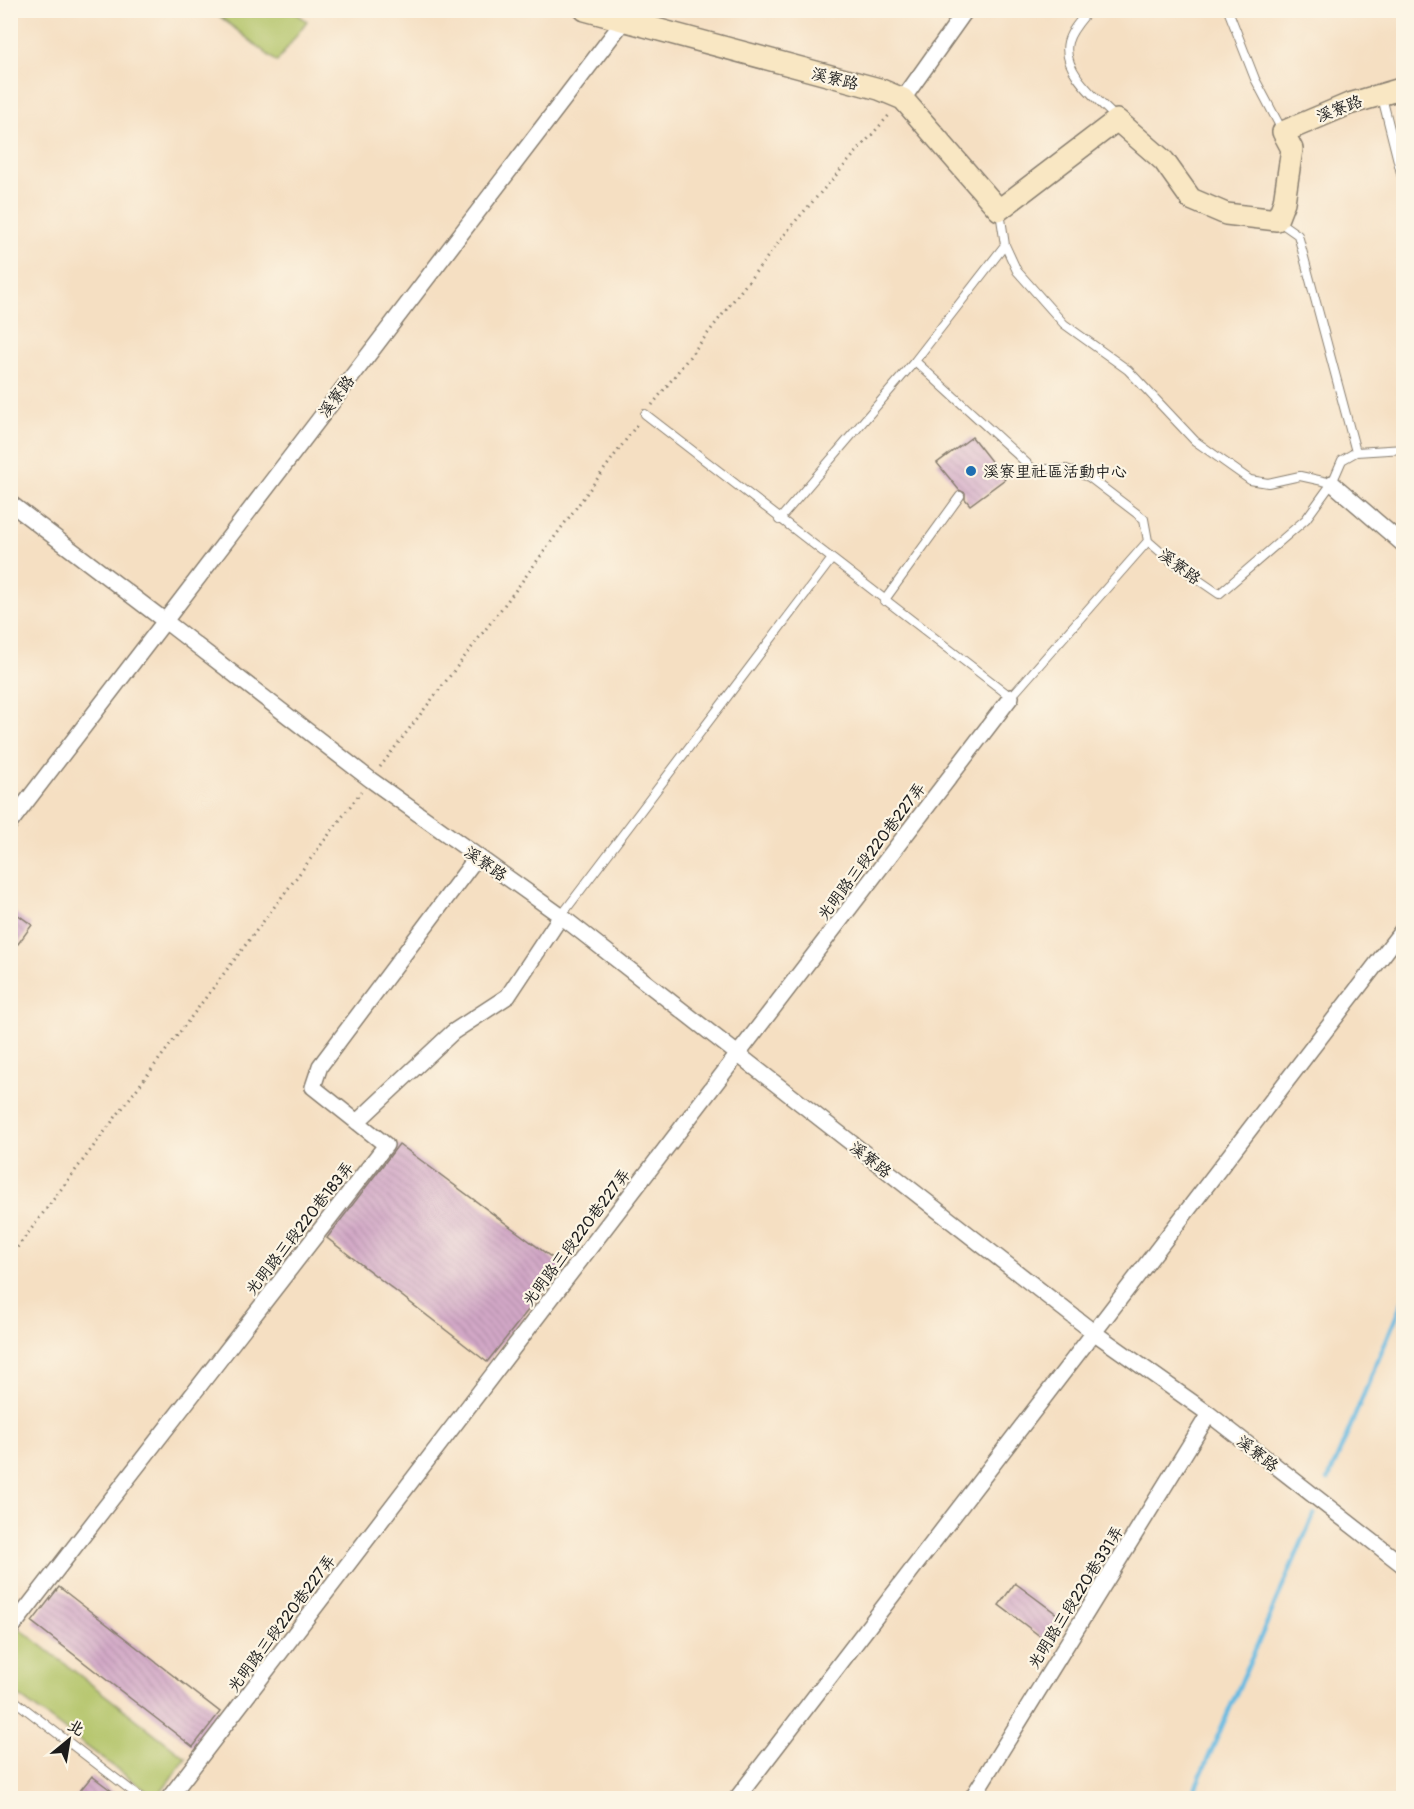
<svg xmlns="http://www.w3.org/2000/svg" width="1414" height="1809" viewBox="0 0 1414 1809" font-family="Pangolin,'LXGW WenKai TC',sans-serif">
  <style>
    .grass { fill: #b0c265; stroke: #666f40; stroke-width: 1.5 }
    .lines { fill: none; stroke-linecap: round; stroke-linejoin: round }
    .stream { stroke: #65b9e1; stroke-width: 4.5 }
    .building { fill: url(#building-back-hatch) }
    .lane-casing { stroke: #887e6f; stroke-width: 10 }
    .street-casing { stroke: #887e6f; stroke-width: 18 }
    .secondary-casing { stroke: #887e6f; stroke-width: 24 }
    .path { stroke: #887e6f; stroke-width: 3; stroke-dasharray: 1.5 4.5; stroke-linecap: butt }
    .lane { stroke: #fff; stroke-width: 8 }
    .street { stroke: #fff; stroke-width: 15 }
    .secondary { stroke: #f9e7c3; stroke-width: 21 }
    .poi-dot { fill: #1f6fb2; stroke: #fcf5e5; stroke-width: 2 }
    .labels { text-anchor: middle; stroke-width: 4.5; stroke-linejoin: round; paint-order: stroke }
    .street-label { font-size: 16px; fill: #1c1c1c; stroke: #fcf5e5 }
    .poi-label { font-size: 16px; fill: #1c1c1c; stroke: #fcf5e5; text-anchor: start }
  </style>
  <defs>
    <pattern id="building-back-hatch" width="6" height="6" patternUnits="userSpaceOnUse" patternTransform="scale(1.5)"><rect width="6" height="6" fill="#d1a7c6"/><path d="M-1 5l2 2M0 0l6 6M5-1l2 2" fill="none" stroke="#b38faa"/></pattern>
  </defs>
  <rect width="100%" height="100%" fill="#fcf5e5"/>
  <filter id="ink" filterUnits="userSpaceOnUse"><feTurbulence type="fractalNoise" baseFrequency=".0167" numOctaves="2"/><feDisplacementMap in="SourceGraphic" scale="12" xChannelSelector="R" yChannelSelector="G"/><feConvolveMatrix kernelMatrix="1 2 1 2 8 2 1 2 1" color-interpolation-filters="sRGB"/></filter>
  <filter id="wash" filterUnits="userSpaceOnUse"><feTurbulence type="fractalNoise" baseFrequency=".008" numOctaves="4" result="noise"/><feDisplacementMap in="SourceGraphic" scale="24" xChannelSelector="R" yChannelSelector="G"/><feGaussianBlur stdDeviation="1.35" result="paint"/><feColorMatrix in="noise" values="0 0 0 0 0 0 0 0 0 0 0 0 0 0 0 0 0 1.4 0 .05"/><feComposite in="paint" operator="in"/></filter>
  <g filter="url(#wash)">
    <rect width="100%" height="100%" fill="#f5dfc2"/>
    <!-- grass -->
    <path class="grass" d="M213,11H293L307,21L277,62Z
      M19,1628L186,1758L156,1798L11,1690V1639Z"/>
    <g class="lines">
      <!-- stream -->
      <path class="stream" d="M1328,1480L1404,1298
        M1191,1798L1314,1514"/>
    </g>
    <g id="blocks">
      <!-- building -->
      <path class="building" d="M972,437L1005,479L970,505L965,499V493L959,490L937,463Z
        M10,909L32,925L18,944L10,938Z
        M399,1144L563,1266L487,1362L327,1238Z
        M1015,1583L1062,1618L1045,1640L999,1605Z
        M59,1587L220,1712L193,1747L32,1622Z
        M92,1776L121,1798H74Z"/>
    </g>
  </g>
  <g filter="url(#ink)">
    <use href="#blocks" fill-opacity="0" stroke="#887e6f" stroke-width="1.5"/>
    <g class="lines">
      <!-- lane casing -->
      <g class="lane-casing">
        <path id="lane" d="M1089,10C1082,19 1071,30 1068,42C1061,72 1099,100 1117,119
          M1228,10L1255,79L1283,132
          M1382,97L1404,185
          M1000,212L1005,245L1017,271L1064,324L1128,370L1195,441L1250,480L1268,483L1300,476L1332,483
          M1278,221L1298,235L1356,452
          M915,361L1033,469H1066L1089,477L1144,519L1148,541L1171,561L1219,594L1306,519L1332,483L1342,460L1356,452L1404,449
          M645,414L1011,697L1148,541
          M779,520L915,361L1005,245
          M884,601L960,496
          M561,916L831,560
          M10,1697L141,1798"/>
      </g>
      <!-- street casing -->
      <g class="street-casing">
        <path id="street" d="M632,10L165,621L371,780L561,916L1092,1331L1209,1414L1404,1566
          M903,99L966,10
          M1332,483L1404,545
          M10,503L165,621L10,823
          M357,1122L453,1032L508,996L561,916
          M10,1630L386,1145L313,1087L320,1066L477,857
          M169,1798L1011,697
          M737,1798L1404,928
          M972,1798L1209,1414"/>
      </g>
      <!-- secondary casing -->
      <g class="secondary-casing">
        <path id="secondary" d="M585,10L879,89L903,99L999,210L1117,120L1164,161L1191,199L1226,214L1277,220L1284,202L1292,149L1283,132L1349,104L1404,88"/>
      </g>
      <!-- path -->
      <path class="path" d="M652,405L793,224L891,113
        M380,767L515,591L639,422
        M10,1257L361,792"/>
      <!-- lane -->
      <use href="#lane" class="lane"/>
      <!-- street -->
      <use href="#street" class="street"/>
      <!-- secondary -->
      <use href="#secondary" class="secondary"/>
    </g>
  </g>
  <!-- markers -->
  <circle class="poi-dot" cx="971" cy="471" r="6"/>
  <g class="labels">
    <!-- street labels -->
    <g class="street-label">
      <text transform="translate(835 78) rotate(14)" y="6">溪寮路</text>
      <text transform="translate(1339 108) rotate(-21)" y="6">溪寮路</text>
      <text transform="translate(336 396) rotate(-53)" y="6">溪寮路</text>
      <text transform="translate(1180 566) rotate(37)" y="6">溪寮路</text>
      <text transform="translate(871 851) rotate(-53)" y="6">光明路三段220巷227弄</text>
      <text transform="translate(486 863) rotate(35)" y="6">溪寮路</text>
      <text transform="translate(871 1159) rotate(38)" y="6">溪寮路</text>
      <text transform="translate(299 1228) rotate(-52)" y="6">光明路三段220巷183弄</text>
      <text transform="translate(576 1237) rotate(-53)" y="6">光明路三段220巷227弄</text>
      <text transform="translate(1258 1453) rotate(38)" y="6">溪寮路</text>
      <text transform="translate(1075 1597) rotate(-58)" y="6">光明路三段220巷331弄</text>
      <text transform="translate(281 1623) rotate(-53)" y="6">光明路三段220巷227弄</text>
    </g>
    <!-- poi labels -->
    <g class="poi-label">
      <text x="983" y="477">溪寮里社區活動中心</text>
    </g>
  </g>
  <!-- margin -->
  <rect width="1414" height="1809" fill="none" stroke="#fcf5e5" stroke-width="36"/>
  <!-- north arrow -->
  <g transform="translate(69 1740) rotate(30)" stroke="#fcf5e5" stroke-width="4.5" paint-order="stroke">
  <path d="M0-4.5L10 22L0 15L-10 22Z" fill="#1c1c1c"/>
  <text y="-9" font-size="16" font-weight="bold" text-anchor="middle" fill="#1c1c1c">北</text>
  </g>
</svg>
